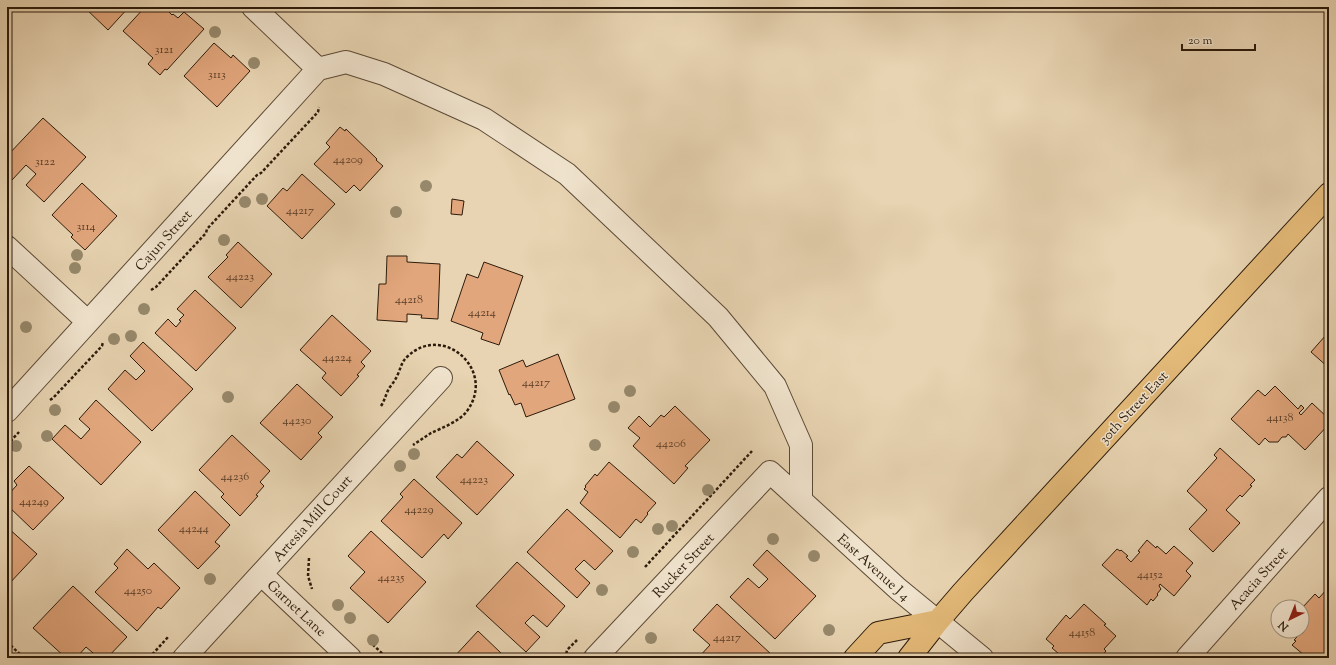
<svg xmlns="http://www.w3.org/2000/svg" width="1336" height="665" viewBox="0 0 1336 665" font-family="'Sorts Mill Goudy',serif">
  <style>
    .building { fill: #e2a67c; stroke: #2c1b0b }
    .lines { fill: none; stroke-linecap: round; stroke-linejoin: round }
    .minor-casing { stroke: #5b4935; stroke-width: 24 }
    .major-casing { stroke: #2c1b0b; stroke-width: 24 }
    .path { stroke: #2c1b0b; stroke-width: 2.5; stroke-dasharray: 3 2; stroke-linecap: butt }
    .minor { stroke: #f0e3cd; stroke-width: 22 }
    .major { stroke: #e4ba79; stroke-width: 22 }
    .tree { fill: #97896c }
    .labels { text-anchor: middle; stroke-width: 3; stroke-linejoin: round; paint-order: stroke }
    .number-label { font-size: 12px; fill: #5a3e27 }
    .street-label { font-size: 14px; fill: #2c1b0b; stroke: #f0e3cd }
  </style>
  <rect width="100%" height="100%" fill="#e8d4b2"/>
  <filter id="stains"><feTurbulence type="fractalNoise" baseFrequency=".005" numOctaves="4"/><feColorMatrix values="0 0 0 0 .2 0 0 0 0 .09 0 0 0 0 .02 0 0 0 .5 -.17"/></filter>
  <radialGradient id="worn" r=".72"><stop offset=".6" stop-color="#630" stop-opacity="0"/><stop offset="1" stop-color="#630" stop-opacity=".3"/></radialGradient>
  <!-- building -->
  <path class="building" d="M84,7H129L108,30Z
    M145,7H170L167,10L172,15L173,14L178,18L184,12L204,29L167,70L165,69L160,75L148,64L153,58L123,31Z
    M214,43L231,58L233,55L250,71L217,107L184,76Z
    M43,118L86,157L44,202L26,185L36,174L26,165L12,180L7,176V156Z
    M340,127L345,131L346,129L377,159L376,160L383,166L360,191L354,185L346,193L314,164L330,147L326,143Z
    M302,174L335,204L302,239L267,206L283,188L287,191Z
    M82,183L117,216L85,250L71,237L73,235L52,215Z
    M452,199L464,201L462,215L451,214Z
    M238,242L272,274L241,308L208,277L228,257L226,255Z
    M387,256H407V262L440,264L438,319L421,318L422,315L407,314V322L377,320L379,284H386Z
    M484,262L523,276L499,345L481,339L483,333L451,321L467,274L478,278Z
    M195,290L236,328L196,371L155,333L168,319L176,327L181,321L179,320L184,315L177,309Z
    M332,315L371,351L361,362L365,366L357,375L359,376L341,396L322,378L326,373L300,350Z
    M1326,335L1329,338V368L1311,352Z
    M143,342L193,389L152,431L108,389L125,370L136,380L145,371L130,356Z
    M558,354L575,399L526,417L521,403L515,405L510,394L509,395L499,370L523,360L526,367Z
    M297,384L333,417L318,433L322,437L301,460L260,423Z
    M1275,386L1298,409L1301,405L1304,408L1299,413L1301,415L1312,403L1329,419V424L1305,450L1288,434L1286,437H1282L1278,442H1269L1265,438L1259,445L1231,419L1258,390L1265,396Z
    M96,400L141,442L101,485L52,439L65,425L81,439L90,429L79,419Z
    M675,406L710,440L685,466L688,468L674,484L633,446L640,438L628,428L639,416L650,427L661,415L664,417Z
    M232,435L270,471L260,482L264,486L256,495L258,496L240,516L221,497L224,494L199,470Z
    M477,441L514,475L477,515L436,477L457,454L462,458Z
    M1220,448L1255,480L1250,485L1252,486L1242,497L1240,495L1226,510L1240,523L1213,552L1189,529L1207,510L1187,491L1217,458L1214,455Z
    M609,462L656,503L647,513L648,514L641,523L636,519L620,538L580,503L588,492L584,489L586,487L585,486L595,474L597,476Z
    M29,466L64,498L33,530L7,505V496L17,485L14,481Z
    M414,479L462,523L448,539L444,534L422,558L381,521L403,497L400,494Z
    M195,491L230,525L215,542L220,546L198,569L158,530Z
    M567,509L613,551L595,570L584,560L575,569L590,583L577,598L527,552Z
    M7,527L37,554L7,586Z
    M371,531L426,582L388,623L350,588L365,572L348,556Z
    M1147,540L1156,548L1157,546L1166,554L1174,546L1193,563L1186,571L1191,576L1174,596L1160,584L1159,586L1161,589L1157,594L1158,595L1153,601L1151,599L1147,605L1102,565L1117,549L1120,551L1121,550L1128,556L1126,557L1131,562L1140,552L1138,551Z
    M127,549L148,569L154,563L180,588L161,609L158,607L137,631L95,592L118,568L114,564Z
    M767,550L816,596L775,639L730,597L748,578L759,588L768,579L753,565Z
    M517,562L565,606L547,627L533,615L525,623L540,637L526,652L476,606Z
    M73,586L127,637L107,658H99L86,647L76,658H66L33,628Z
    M1327,589L1329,591V658H1304L1302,657L1304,655L1292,645L1296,641L1294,640L1301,633L1302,634L1304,632L1302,629L1308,623L1302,618V608L1315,594L1319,598Z
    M717,604L772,655L769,658H698L710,645L693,630Z
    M1084,604L1106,624L1104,625L1116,636L1104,649L1106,651L1100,658H1059L1057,657L1059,654L1052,648L1054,646L1046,639L1066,615L1070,619Z
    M478,631L502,654L507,658H453Z"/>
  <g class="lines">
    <!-- minor casing -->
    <g class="minor-casing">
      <path id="minor" d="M253,7L318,69
        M318,69L346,62L384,74L484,119L567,174L718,317L775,386L801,445V500
        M7,247L88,322
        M7,411L318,69
        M261,574L350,658
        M184,658L441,378
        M595,658L770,472L898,589L982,658
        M1187,658L1329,498"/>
    </g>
    <!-- major casing -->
    <g class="major-casing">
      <path id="major" d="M855,658L878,633L938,621
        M909,658L938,621L963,592L1329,194"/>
    </g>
    <!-- path -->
    <path class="path" d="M151,290L156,287L206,233L207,229L257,175L261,173L318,112L319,107
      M50,400L53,398L102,346L103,342
      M381,406C385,400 386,393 390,387C393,383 396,379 398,374C401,367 402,361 408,356C443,323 497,370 467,411C460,421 442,428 431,433C425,437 419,441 413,445
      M7,445L19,432
      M309,558L308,576L312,589
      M645,567L752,451
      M369,641L387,658
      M7,642L24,658
      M149,658L169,636
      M564,658L566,655L567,650L577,640"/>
    <!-- minor -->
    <use href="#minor" class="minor"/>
    <!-- major -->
    <use href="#major" class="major"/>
  </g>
  <!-- trees -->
  <g class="tree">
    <circle cx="215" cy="32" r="6"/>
    <circle cx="254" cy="63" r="6"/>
    <circle cx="426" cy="186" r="6"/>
    <circle cx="262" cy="199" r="6"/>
    <circle cx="245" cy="202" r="6"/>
    <circle cx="396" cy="212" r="6"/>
    <circle cx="224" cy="240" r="6"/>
    <circle cx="77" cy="255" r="6"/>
    <circle cx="75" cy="268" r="6"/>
    <circle cx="144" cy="309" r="6"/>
    <circle cx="26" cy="327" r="6"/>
    <circle cx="131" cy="336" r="6"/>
    <circle cx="114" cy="339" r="6"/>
    <circle cx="630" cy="391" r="6"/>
    <circle cx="228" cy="397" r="6"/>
    <circle cx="614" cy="407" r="6"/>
    <circle cx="55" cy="410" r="6"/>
    <circle cx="47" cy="436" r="6"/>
    <circle cx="595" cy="445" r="6"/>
    <circle cx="16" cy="446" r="6"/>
    <circle cx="414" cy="454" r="6"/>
    <circle cx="400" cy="466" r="6"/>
    <circle cx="708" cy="490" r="6"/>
    <circle cx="672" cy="526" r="6"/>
    <circle cx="658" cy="529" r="6"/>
    <circle cx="773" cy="539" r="6"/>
    <circle cx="633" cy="552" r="6"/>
    <circle cx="814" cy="556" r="6"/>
    <circle cx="210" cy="579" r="6"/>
    <circle cx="602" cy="590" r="6"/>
    <circle cx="338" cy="605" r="6"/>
    <circle cx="350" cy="618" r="6"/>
    <circle cx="829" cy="630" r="6"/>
    <circle cx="651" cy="638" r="6"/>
    <circle cx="373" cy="640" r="6"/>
  </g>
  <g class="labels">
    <!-- number labels -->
    <g class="number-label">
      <text x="164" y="53">3121</text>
      <text x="217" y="78">3113</text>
      <text x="348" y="163">44209</text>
      <text x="45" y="165">3122</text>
      <text x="300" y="214">44217</text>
      <text x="86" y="230">3114</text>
      <text x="240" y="280">44223</text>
      <text x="409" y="303">44218</text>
      <text x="482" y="316">44214</text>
      <text x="337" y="361">44224</text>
      <text x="536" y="386">44217</text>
      <text x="1280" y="421">44138</text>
      <text x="297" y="424">44230</text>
      <text x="671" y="447">44206</text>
      <text x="235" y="480">44236</text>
      <text x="474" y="483">44223</text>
      <text x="34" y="505">44249</text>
      <text x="419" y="513">44229</text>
      <text x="194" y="532">44244</text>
      <text x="1150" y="578">44152</text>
      <text x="391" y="581">44235</text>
      <text x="138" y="594">44250</text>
      <text x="1082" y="636">44158</text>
      <text x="727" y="641">44217</text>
    </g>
    <!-- street labels -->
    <g class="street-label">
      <text transform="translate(163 240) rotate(-48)" y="5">Cajun Street</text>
      <text transform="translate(1133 407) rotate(-47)" y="5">30th Street East</text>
      <text transform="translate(312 518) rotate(-48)" y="5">Artesia Mill Court</text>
      <text transform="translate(683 565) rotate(-47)" y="5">Rucker Street</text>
      <text transform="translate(874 567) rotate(42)" y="5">East Avenue J 4</text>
      <text transform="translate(1258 578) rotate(-48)" y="5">Acacia Street</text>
      <text transform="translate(297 608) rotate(43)" y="5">Garnet Lane</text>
    </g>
  </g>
  <!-- margin -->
  <rect width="1336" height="665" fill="none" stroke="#e8d4b2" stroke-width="24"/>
  <rect x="8" y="8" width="1320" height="649" fill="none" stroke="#2c1b0b" stroke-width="2"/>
  <rect x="12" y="12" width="1312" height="641" fill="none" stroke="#2c1b0b"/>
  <!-- north arrow -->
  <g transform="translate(1290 619) rotate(223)"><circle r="19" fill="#f0e3cd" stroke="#a2937f"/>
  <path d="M0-3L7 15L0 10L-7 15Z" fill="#8f2418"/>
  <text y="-6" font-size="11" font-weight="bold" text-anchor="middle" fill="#2c1b0b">N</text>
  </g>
  <!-- scale -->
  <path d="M1182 44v6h73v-6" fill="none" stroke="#2c1b0b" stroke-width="2"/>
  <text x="1188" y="44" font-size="12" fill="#2c1b0b" stroke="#f0e3cd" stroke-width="3" paint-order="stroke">20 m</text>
  <rect width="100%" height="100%" filter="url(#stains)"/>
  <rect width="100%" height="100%" fill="url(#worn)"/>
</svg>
